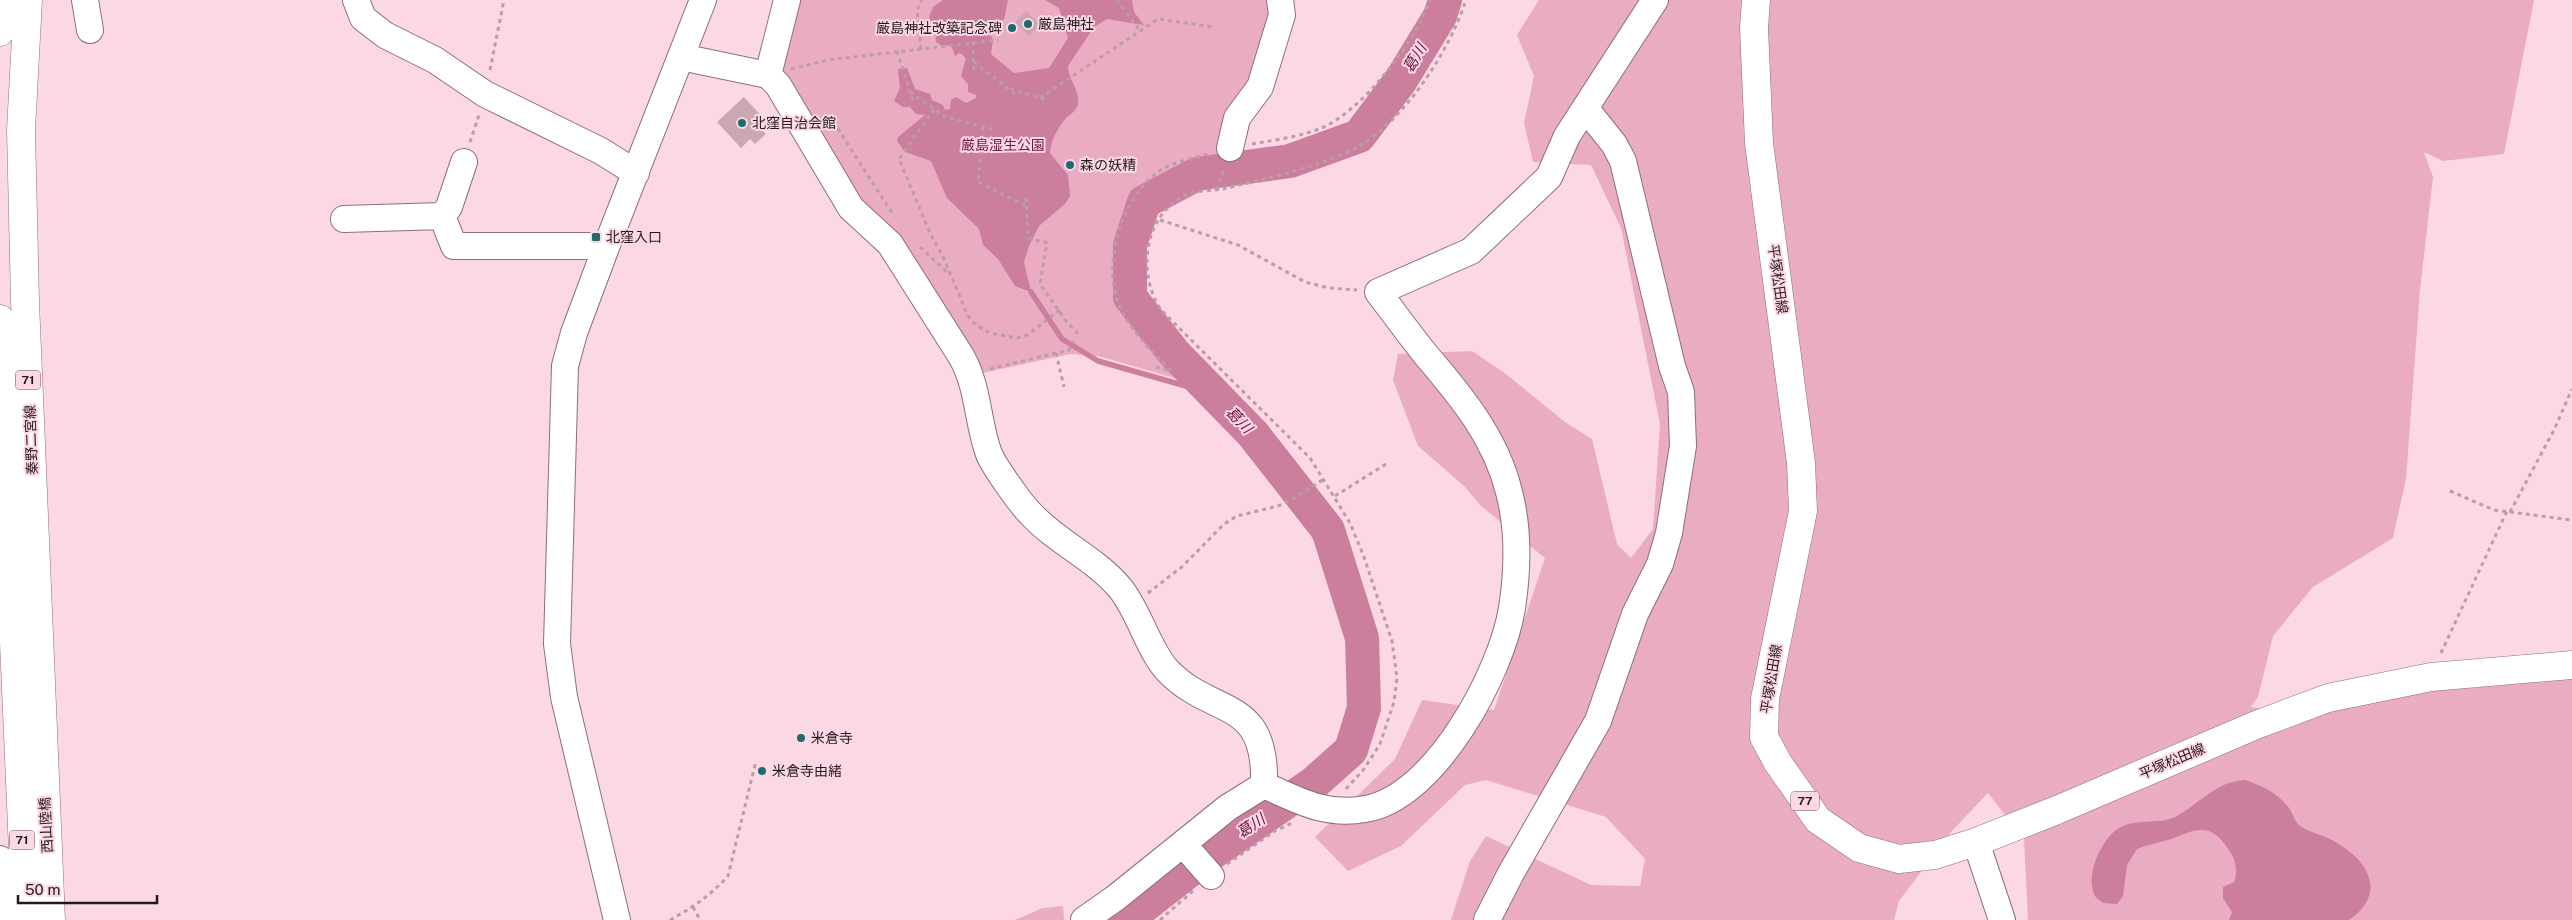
<svg xmlns="http://www.w3.org/2000/svg" width="2572" height="920" viewBox="0 0 2572 920" font-family="'Public Sans','Noto Sans JP',sans-serif">
  <style>
    .green { fill: #eaacc2 }
    .water { fill: #cb7f9c }
    .lines { fill: none; stroke-linecap: round; stroke-linejoin: round }
    .stream { stroke: #cb7f9c; stroke-width: 5.5 }
    .river { stroke: #cb7f9c; stroke-width: 34 }
    .building { fill: #caa7b3 }
    .minor-casing { stroke: #8e6e79; stroke-width: 28 }
    .major-casing { stroke: #8e6e79; stroke-width: 29 }
    .path { stroke: #ba9da7; stroke-width: 3; stroke-dasharray: 4 4; stroke-linecap: butt }
    .minor { stroke: #fff; stroke-width: 26 }
    .major { stroke: #fff; stroke-width: 28 }
    .poi-dot { fill: #1e6972; stroke: #fcd8e4; stroke-width: 2 }
    .labels { text-anchor: middle; stroke-width: 4; stroke-linejoin: round; paint-order: stroke }
    .shield { fill: #fcd8e4; stroke: #665259; stroke-width: 1 }
    .shield-label { font-size: 12px; font-weight: bold; fill: #26191e }
    .poi-label { font-size: 14px; fill: #26191e; stroke: #fcd8e4; text-anchor: start }
    .park-label { font-size: 14px; fill: #721744; stroke: #fcd8e4 }
    .street-label { font-size: 14px; fill: #26191e; stroke: #fcd8e4 }
    .water-label { font-size: 15px; font-style: italic; fill: #6c113f; stroke: #fcd8e4 }
  </style>
  <rect width="100%" height="100%" fill="#fcd8e4"/>
  <!-- green -->
  <path class="green" d="M794,0H1274L1275,10L1222,154C1208,159 1189,162 1175,170C1123,200 1099,272 1133,325C1146,345 1168,363 1185,381L1098,356L1070,354L978,374L869,218L778,66Z
    M1539,0H2534L2504,154L2443,161L2424,152L2433,177L2420,290L2406,479L2393,538L2313,587L2273,636L2258,697L2251,707L2297,715L2378,694L2572,671V920H2028L2024,839L1988,793L1952,831L1899,901L1894,920H1451L1470,861L1486,836L1591,885L1640,886L1645,859L1606,817L1486,780L1465,785L1401,846L1348,871L1315,837L1395,759L1422,700L1494,710L1545,558L1481,506L1464,486L1418,446L1393,380L1398,354L1472,351L1506,374L1565,422L1592,439L1617,544L1631,558L1653,529L1660,424L1621,228L1591,165L1533,162L1524,123L1534,76L1517,35Z
    M1063,906L1064,920H1015L1043,908Z"/>
  <!-- water -->
  <path class="water" d="M943,0H1008L1004,20H990L988,30L993,40L991,54L1014,73L1049,68L1068,38L1059,8L1045,0H1132L1134,12L1144,25L1107,19L1094,27L1068,66C1068,79 1080,90 1078,104C1076,111 1071,114 1066,118C1058,127 1050,142 1050,153L1068,175L1070,196L1065,204L1039,226L1029,246L1024,262L1031,292L1015,286L998,259L983,245L979,229L947,198L931,161L905,152L897,141L898,137L925,115L916,114L910,107H903L894,101L900,88L898,69L907,68L915,89L930,94L932,100L943,105L945,110L950,109L951,100L956,97L966,103L976,98V95L968,92V84L961,76L966,58L960,53L955,56L951,45L942,46L936,42L935,30L929,17L933,7Z
    M2245,780C2263,786 2278,793 2289,808C2293,813 2294,821 2299,825C2308,832 2320,834 2330,839C2366,857 2390,892 2349,920H2229L2232,912L2223,898V887L2234,882C2238,871 2236,860 2229,850C2212,824 2199,827 2174,838C2162,842 2149,844 2137,849L2127,865L2123,896L2117,904L2103,903C2101,901 2096,898 2095,896C2084,876 2102,838 2119,828C2135,818 2158,825 2175,817C2200,804 2214,782 2245,780Z"/>
  <g class="lines">
    <!-- stream -->
    <path class="stream" d="M1031,292L1062,339L1098,361L1214,394"/>
    <!-- river -->
    <path class="river" d="M1126,920L1209,855L1314,783L1351,750L1364,708L1362,638L1328,530L1253,434L1174,353L1130,297V245L1144,202L1197,174L1290,161L1359,136L1401,80L1440,16L1445,0"/>
  </g>
  <!-- building -->
  <path class="building" d="M1026,11L1041,25L1029,36L1015,22Z
    M744,97L768,123L761,129L766,134L755,144L750,139L741,148L717,122Z"/>
  <g class="lines">
    <!-- minor casing -->
    <g class="minor-casing">
      <path id="minor" d="M85,0L90,30
        M356,0L363,18L385,35L435,60L485,94L601,151L636,173
        M681,57L768,75L778,85L851,208L890,244L961,356C979,387 977,422 989,454C994,466 1020,503 1030,513C1056,542 1095,558 1120,588C1139,611 1148,649 1167,670C1212,718 1267,695 1264,785
        M768,75L787,0
        M1230,148L1237,118L1260,87L1282,15L1280,0
        M442,216L454,246H592L605,250
        M442,216L449,207L464,162
        M344,219L442,216
        M1264,785C1299,801 1325,816 1365,809C1435,798 1502,672 1512,608C1518,569 1519,530 1509,492C1496,438 1461,396 1426,355C1409,334 1394,313 1378,292L1471,251L1549,177L1567,136L1655,0
        M1976,842L2002,920
        M1183,844L1211,876
        M0,859L2,920
        M617,920L564,697L557,644L565,366L574,333L605,250L703,0
        M1084,920L1114,899L1227,808L1264,785
        M1487,920L1511,873L1598,721L1635,614L1660,564L1669,533L1683,446L1681,392L1672,366L1623,161L1614,144L1586,109"/>
    </g>
    <!-- major casing -->
    <g class="major-casing">
      <path id="major" d="M28,0L21,130L25,302L51,920
        M1756,0L1754,28L1759,143L1801,463L1803,511L1765,699L1764,737L1778,763L1818,820L1859,848L1899,859L1935,855L1976,842L2057,810L2256,725L2328,698L2431,677L2572,665
        M0,32L2,0
        M0,319L26,920"/>
    </g>
    <!-- path -->
    <path class="path" d="M1117,0L1140,31
      M973,42L974,72
      M921,49L917,10L922,0
      M897,51L913,101
      M974,62L1016,95
      M791,69L828,60L998,40
      M490,70L504,0
      M1010,89L1047,100
      M910,92L944,116L995,130
      M1040,98L1158,19L1214,27
      M934,109L899,159L930,233L944,259L968,316L976,325L990,333L1017,338L1027,335L1060,310
      M829,115L894,216
      M983,127L978,182L1026,206
      M470,142L479,115
      M1252,144C1274,140 1298,137 1319,129C1361,113 1416,41 1430,0
      M1217,190L1224,168
      M1026,198L1028,238L1047,243L1040,284L1066,321L1079,335
      M1160,220L1238,245L1305,282L1329,288L1357,290
      M920,247L950,275
      M1056,353L1064,387
      M1156,367L1171,371C1153,352 1132,333 1121,309C1100,266 1121,198 1159,171C1173,162 1193,158 1209,154
      M990,369L1069,350L1074,341
      M2450,491L2494,510L2572,520
      M1335,496L1386,464
      M2510,512L2554,430L2572,389
      M1148,593L1183,566L1224,524L1237,516L1278,506L1296,497L1324,479
      M2441,653L2507,511
      M1346,789L1364,769L1380,744L1394,702L1397,678L1392,641L1364,557L1350,523L1310,458L1161,310C1137,274 1143,215 1186,195C1196,190 1212,191 1223,189C1264,179 1330,165 1364,143C1409,113 1449,51 1466,0
      M1227,864L1275,831L1294,822
      M693,907L700,920
      M670,920C692,908 711,895 728,876L756,761
      M1160,920L1195,889"/>
    <!-- minor -->
    <use href="#minor" class="minor"/>
    <!-- major -->
    <use href="#major" class="major"/>
  </g>
  <!-- markers -->
  <g class="poi-dot">
    <circle cx="1028" cy="24" r="5"/>
    <circle cx="1012" cy="28" r="5"/>
    <circle cx="742" cy="123" r="5"/>
    <circle cx="1070" cy="165" r="5"/>
    <rect x="591" y="232" width="10" height="10" rx="2.5"/>
    <circle cx="801" cy="738" r="5"/>
    <circle cx="762" cy="771" r="5"/>
  </g>
  <g class="labels">
    <!-- shield labels -->
    <g class="shield">
      <rect x="15.5" y="370.5" width="25" height="19" rx="4"/>
      <rect x="1791" y="791.5" width="28" height="19" rx="4"/>
      <rect x="9.5" y="830.5" width="25" height="19" rx="4"/>
    </g>
    <g class="shield-label">
      <text x="28" y="384">71</text>
      <text x="1805" y="805">77</text>
      <text x="22" y="844">71</text>
    </g>
    <!-- poi labels -->
    <g class="poi-label">
      <text x="1038" y="29">厳島神社</text>
      <text x="1002" y="33" text-anchor="end">厳島神社改築記念碑</text>
      <text x="752" y="128">北窪自治会館</text>
      <text x="1080" y="170">森の妖精</text>
      <text x="606" y="242">北窪入口</text>
      <text x="811" y="743">米倉寺</text>
      <text x="772" y="776">米倉寺由緒</text>
    </g>
    <!-- park labels -->
    <g class="park-label">
      <text x="1003" y="150">厳島湿生公園</text>
    </g>
    <!-- street labels -->
    <g class="street-label">
      <text transform="translate(1778 279) rotate(82)" y="5">平塚松田線</text>
      <text transform="translate(31 440) rotate(-92)" y="5">秦野二宮線</text>
      <text transform="translate(1771 679) rotate(-81)" y="5">平塚松田線</text>
      <text transform="translate(2172 761) rotate(-23)" y="5">平塚松田線</text>
      <text transform="translate(46 825) rotate(-93)" y="5">西山陸橋</text>
    </g>
    <!-- water labels -->
    <g class="water-label">
      <text transform="translate(1415 58) rotate(-59)" y="5">葛川</text>
      <text transform="translate(1239 420) rotate(46)" y="5">葛川</text>
      <text transform="translate(1251 826) rotate(-34)" y="5">葛川</text>
    </g>
  </g>
  <!-- scale -->
  <path d="M18 895v8h139v-8" fill="none" stroke="#26191e" stroke-width="2.5"/>
  <text x="25" y="895" font-size="15" fill="#26191e" stroke="#fcd8e4" stroke-width="4" paint-order="stroke">50 m</text>
</svg>
